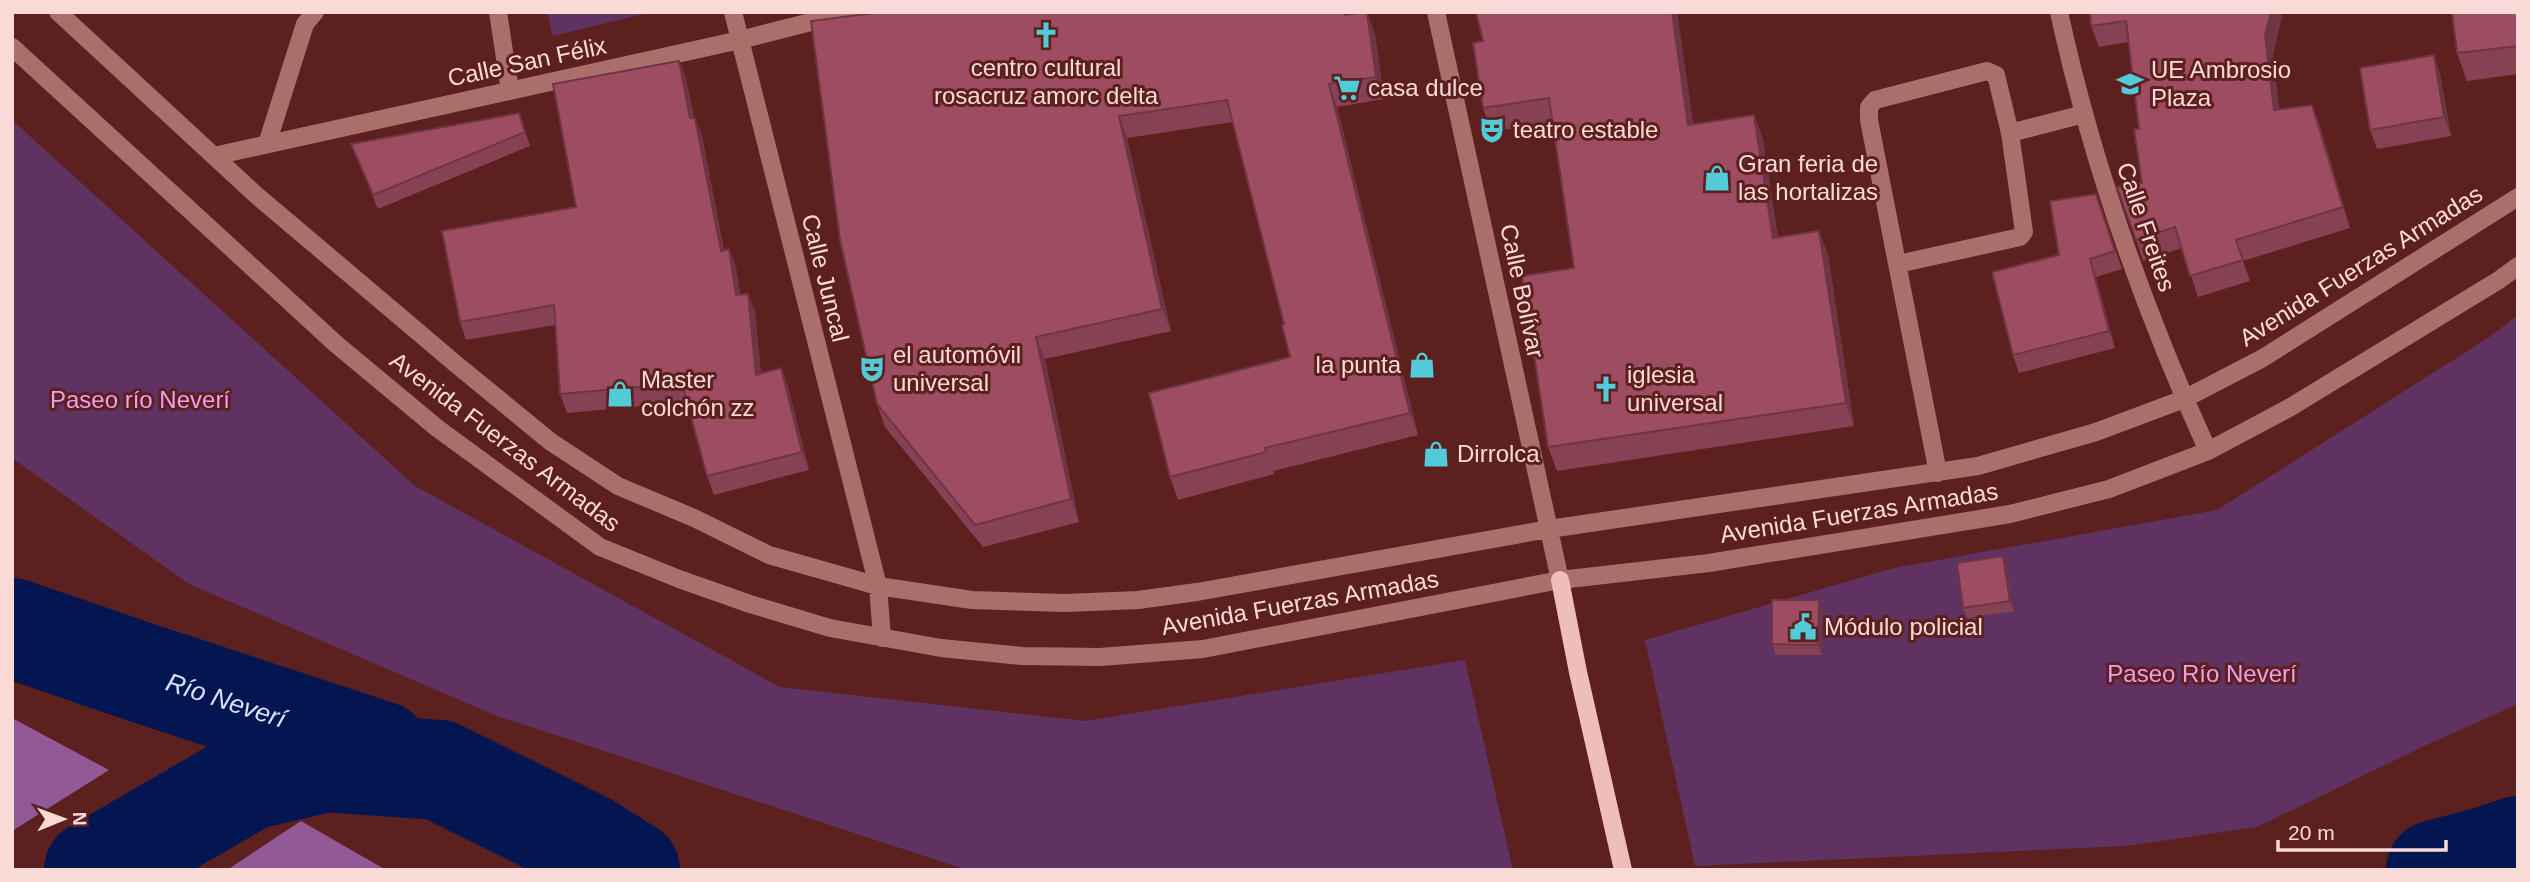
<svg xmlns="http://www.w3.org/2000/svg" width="2530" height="882" viewBox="0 0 2530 882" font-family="Helvetica,sans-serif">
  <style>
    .green { fill: #5f3262 }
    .forest { fill: #915996 }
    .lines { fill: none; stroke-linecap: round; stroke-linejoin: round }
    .river { stroke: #041652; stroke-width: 100 }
    .minor { stroke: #ab6f6b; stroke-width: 18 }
    .major { stroke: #f0beba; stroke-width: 18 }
    .wall { fill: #874154 }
    .shaded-wall { fill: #6e3545 }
    .building { fill: #9d4c62; stroke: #6e3545; stroke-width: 2 }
    .labels { text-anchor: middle; stroke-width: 6; stroke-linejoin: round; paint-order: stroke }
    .street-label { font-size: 24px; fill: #fadad7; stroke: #5c201e }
    .poi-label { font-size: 24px; fill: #fadad7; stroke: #5c201e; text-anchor: start }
    .park-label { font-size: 24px; fill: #ec9ef1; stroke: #5c201e }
    .water-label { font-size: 26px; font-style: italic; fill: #d8e1f5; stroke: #5c201e }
  </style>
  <rect width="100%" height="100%" fill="#5c201e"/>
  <!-- green -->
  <path class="green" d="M547,12H652L553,36Z
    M12,120L415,486L780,687L1085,721L1465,660L1513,870H967L497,716L189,584L12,458Z
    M2518,315V704L2422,747L2257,827L2126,846L1695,866L1645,640L1894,568L2217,510L2488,338Z"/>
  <!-- forest -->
  <path class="forest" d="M12,718L109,770L12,831Z
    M301,821L386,870H227Z"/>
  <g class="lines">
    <!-- river -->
    <g class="river">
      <path id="s1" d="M12,628L137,671L380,751"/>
      <path d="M94,870L249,780L326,762L439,770L587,843L630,870"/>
      <path d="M2436,870L2486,857L2518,846"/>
    </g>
    <!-- minor -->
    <path class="minor" d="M58,12L255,194L457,365L551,442L618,486L694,518L769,555L878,586L972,600L1065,603L1138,600L1197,592L1549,529L1978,466L2096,432L2184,399L2263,358L2518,197
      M498,12L510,91
      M733,12L878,586L882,638
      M1436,12L1560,580
      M2059,12C2092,164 2144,310 2208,451
      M12,47L336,344L437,428L600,547L679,579L750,604L830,628L941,648L1022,656L1100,657L1203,649L1560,580L1709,563L2010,514L2109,489L2208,451L2289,408L2499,280L2518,266
      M267,144L305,24L315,12
      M214,156L740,40L850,12
      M1898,264L2020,237L2024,232L2010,133
      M1938,473L1869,120V107L1875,100L1987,71L1996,75L2010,133L2084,114"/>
    <!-- major -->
    <path class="major" d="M1560,580L1578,672L1623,870"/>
  </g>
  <!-- wall -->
  <path class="wall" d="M881,12L1349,15L1375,34L1384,99L1337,107L1418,435L1273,471L1274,474L1178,500L1170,477L1290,357L1284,324L1233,122L1127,138L1171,331L1045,359L1079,522L983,547L885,427L877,404Z
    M1476,12H1677L1693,124L1754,115L1763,139L1778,238L1819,231L1828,255L1854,426L1557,471L1548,447L1574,268L1552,122L1491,132L1483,108V41Z
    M2090,12L2273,56L2279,110L2312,105L2320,126L2350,228L2243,261L2250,281L2198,297L2182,248L2143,261L2136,240L2142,183L2139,129L2129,42L2099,47L2091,26Z
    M2518,12V74L2467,81L2457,53Z
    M679,61L686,79L694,118L702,136L724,250L729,249L736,268L740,294H748L755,312L761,374L781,368L788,387L809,470L714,495L707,476L687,402L567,413L560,394L555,325L466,340L460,322L576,207Z
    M2440,74L2451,136L2377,149L2370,130Z
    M519,113L530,146L378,209L351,144Z
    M2096,194L2122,269L2096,277L2115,348L2019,373L2013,355L2059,255Z
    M2003,556L2007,566L2014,611L1967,618L1963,608Z
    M1822,611V655H1776L1772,644Z"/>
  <!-- shaded-wall -->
  <path class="shaded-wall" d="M1367,12L1375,34L1384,99L1376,77Z
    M1672,12H1677L1697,149L1688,125Z
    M2271,12H2283L2273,56L2282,131L2274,110L2265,35Z
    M2434,55L2440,74L2451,136L2444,117Z
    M679,61L686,79L697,137L690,118Z
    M1329,84L1337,107L1418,435L1410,413Z
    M2312,105L2320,126L2350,228L2343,207Z
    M1754,115L1763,139L1781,262L1773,238Z
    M1119,116L1127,138L1171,331L1162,309Z
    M695,118L702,136L727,269L721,251Z
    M1819,231L1828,255L1854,426L1846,403Z
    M729,249L736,268L743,313L736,295Z
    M2090,259L2096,277L2115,348L2109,331Z
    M748,294L755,312L763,394L756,375Z
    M1036,337L1045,359L1079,522L1071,499Z
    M781,368L788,387L809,470L802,452Z
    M2003,556L2007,566L2014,611L2010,601Z
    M1819,600L1822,611V655L1818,645Z"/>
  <!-- building -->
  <path class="building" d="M881,12H1344L1345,15L1367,12L1376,77L1329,84L1410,413L1265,448L1266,452L1170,477L1149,393L1290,357L1282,325L1284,324L1227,100L1119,116L1162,309L1036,337L1071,499L975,525L877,404L840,240L811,21Z
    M1476,12H1672L1688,125L1754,115L1773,238L1819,231L1846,403L1548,447L1522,276L1574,268L1549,98L1483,108L1473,43L1483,41Z
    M2090,12H2271L2265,35L2274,110L2312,105L2343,207L2236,240L2243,260L2190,276L2175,227L2136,240L2117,187L2142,183L2134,129H2139L2126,21L2091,26Z
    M2452,12H2518V46L2457,53Z
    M2434,55L2444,117L2370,130L2360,68Z
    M679,61L690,118H695L721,251L729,249L736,295L748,294L756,375L781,368L802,452L707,476L682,383L560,394L554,305L460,322L442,231L576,207L553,84Z
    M519,113L525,132L373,195L351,144Z
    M2096,194L2115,251L2090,259L2109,331L2013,355L1992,272L2059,255L2050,201Z
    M2003,556L2010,601L1963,608L1957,563Z
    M1772,600H1819L1818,645L1772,644Z"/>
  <!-- icons -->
  <defs>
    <g id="church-bare" transform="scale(2.1)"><path d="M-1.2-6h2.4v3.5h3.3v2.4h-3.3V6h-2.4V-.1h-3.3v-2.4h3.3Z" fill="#52cbd8" stroke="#5c201e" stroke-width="2.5" paint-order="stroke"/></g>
    <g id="school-bare" transform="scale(2.1)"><path d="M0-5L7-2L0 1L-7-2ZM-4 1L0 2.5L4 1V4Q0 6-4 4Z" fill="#52cbd8" stroke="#5c201e" stroke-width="2.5" paint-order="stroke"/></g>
    <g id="supermarket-bare" transform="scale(2.1)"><path d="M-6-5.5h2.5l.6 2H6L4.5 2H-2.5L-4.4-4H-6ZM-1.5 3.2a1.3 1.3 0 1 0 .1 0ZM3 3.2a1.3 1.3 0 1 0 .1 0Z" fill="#52cbd8" stroke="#5c201e" stroke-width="2.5" paint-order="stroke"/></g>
    <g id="theatre-bare" transform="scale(2.1)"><path d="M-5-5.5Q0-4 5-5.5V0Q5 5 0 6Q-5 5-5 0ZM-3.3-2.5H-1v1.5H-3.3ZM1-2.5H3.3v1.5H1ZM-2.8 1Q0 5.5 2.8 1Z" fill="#52cbd8" stroke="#5c201e" stroke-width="2.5" paint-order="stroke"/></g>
    <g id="shop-bare" transform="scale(2.1)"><path d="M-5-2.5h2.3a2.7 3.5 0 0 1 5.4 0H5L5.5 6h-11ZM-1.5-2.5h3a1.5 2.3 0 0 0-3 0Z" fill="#52cbd8" stroke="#5c201e" stroke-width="2.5" paint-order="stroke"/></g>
    <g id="civic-bare" transform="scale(2.1)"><path d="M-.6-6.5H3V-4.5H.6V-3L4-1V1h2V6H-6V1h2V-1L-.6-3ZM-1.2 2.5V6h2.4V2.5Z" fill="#52cbd8" stroke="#5c201e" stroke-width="2.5" paint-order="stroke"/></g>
  </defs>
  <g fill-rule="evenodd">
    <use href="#church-bare" x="1046" y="35"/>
    <use href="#school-bare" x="2130" y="84"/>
    <use href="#supermarket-bare" x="1347" y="88"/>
    <use href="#theatre-bare" x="1492" y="130"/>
    <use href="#shop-bare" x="1717" y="178"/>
    <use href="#shop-bare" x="1422" y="365"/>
    <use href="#theatre-bare" x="872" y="369"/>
    <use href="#church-bare" x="1606" y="389"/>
    <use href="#shop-bare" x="620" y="394"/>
    <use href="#shop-bare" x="1436" y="454"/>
    <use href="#civic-bare" x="1803" y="627"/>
  </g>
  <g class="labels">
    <!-- street labels -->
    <g class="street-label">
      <text transform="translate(527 62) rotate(-12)" y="8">Calle San Félix</text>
      <text transform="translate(2146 227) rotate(71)" y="8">Calle Freites</text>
      <text transform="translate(2361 266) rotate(-32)" y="8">Avenida Fuerzas Armadas</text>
      <text transform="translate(825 278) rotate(76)" y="8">Calle Juncal</text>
      <text transform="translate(1522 291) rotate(78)" y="8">Calle Bolívar</text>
      <text transform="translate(505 442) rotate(37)" y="8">Avenida Fuerzas Armadas</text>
      <text transform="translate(1859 513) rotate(-9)" y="8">Avenida Fuerzas Armadas</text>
      <text transform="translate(1300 603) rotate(-10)" y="8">Avenida Fuerzas Armadas</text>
    </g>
    <!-- poi labels -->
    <g class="poi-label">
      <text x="1046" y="76" text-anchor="middle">centro cultural<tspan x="1046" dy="28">rosacruz amorc delta</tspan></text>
      <text x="2151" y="78">UE Ambrosio<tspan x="2151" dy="28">Plaza</tspan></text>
      <text x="1368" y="96">casa dulce</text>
      <text x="1513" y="138">teatro estable</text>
      <text x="1738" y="172">Gran feria de<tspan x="1738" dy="28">las hortalizas</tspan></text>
      <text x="893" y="363">el automóvil<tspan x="893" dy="28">universal</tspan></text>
      <text x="1401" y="373" text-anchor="end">la punta</text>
      <text x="1627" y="383">iglesia<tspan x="1627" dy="28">universal</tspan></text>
      <text x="641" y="388">Master<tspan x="641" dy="28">colchón zz</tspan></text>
      <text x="1457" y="462">Dirrolca</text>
      <text x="1824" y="635">Módulo policial</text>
    </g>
    <!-- park labels -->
    <g class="park-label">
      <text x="140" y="408">Paseo río Neverí</text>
      <text x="2202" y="682">Paseo Río Neverí</text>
    </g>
    <!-- water labels -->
    <g class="water-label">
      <text dy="9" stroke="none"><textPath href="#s1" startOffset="226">Río Neverí</textPath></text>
    </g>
  </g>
  <!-- border -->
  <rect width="2530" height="882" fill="none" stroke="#fadad7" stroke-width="28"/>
  <!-- north arrow -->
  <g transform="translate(63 819) rotate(89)" stroke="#5c201e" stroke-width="5" paint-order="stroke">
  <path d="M0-5L12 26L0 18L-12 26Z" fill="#fadad7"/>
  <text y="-10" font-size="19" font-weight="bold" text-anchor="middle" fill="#fadad7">N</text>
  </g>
  <!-- scale -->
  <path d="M2278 840v10h168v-10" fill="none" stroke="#fadad7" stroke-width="3.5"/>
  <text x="2288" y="840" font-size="21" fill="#fadad7" stroke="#5c201e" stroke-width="5" paint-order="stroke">20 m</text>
</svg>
